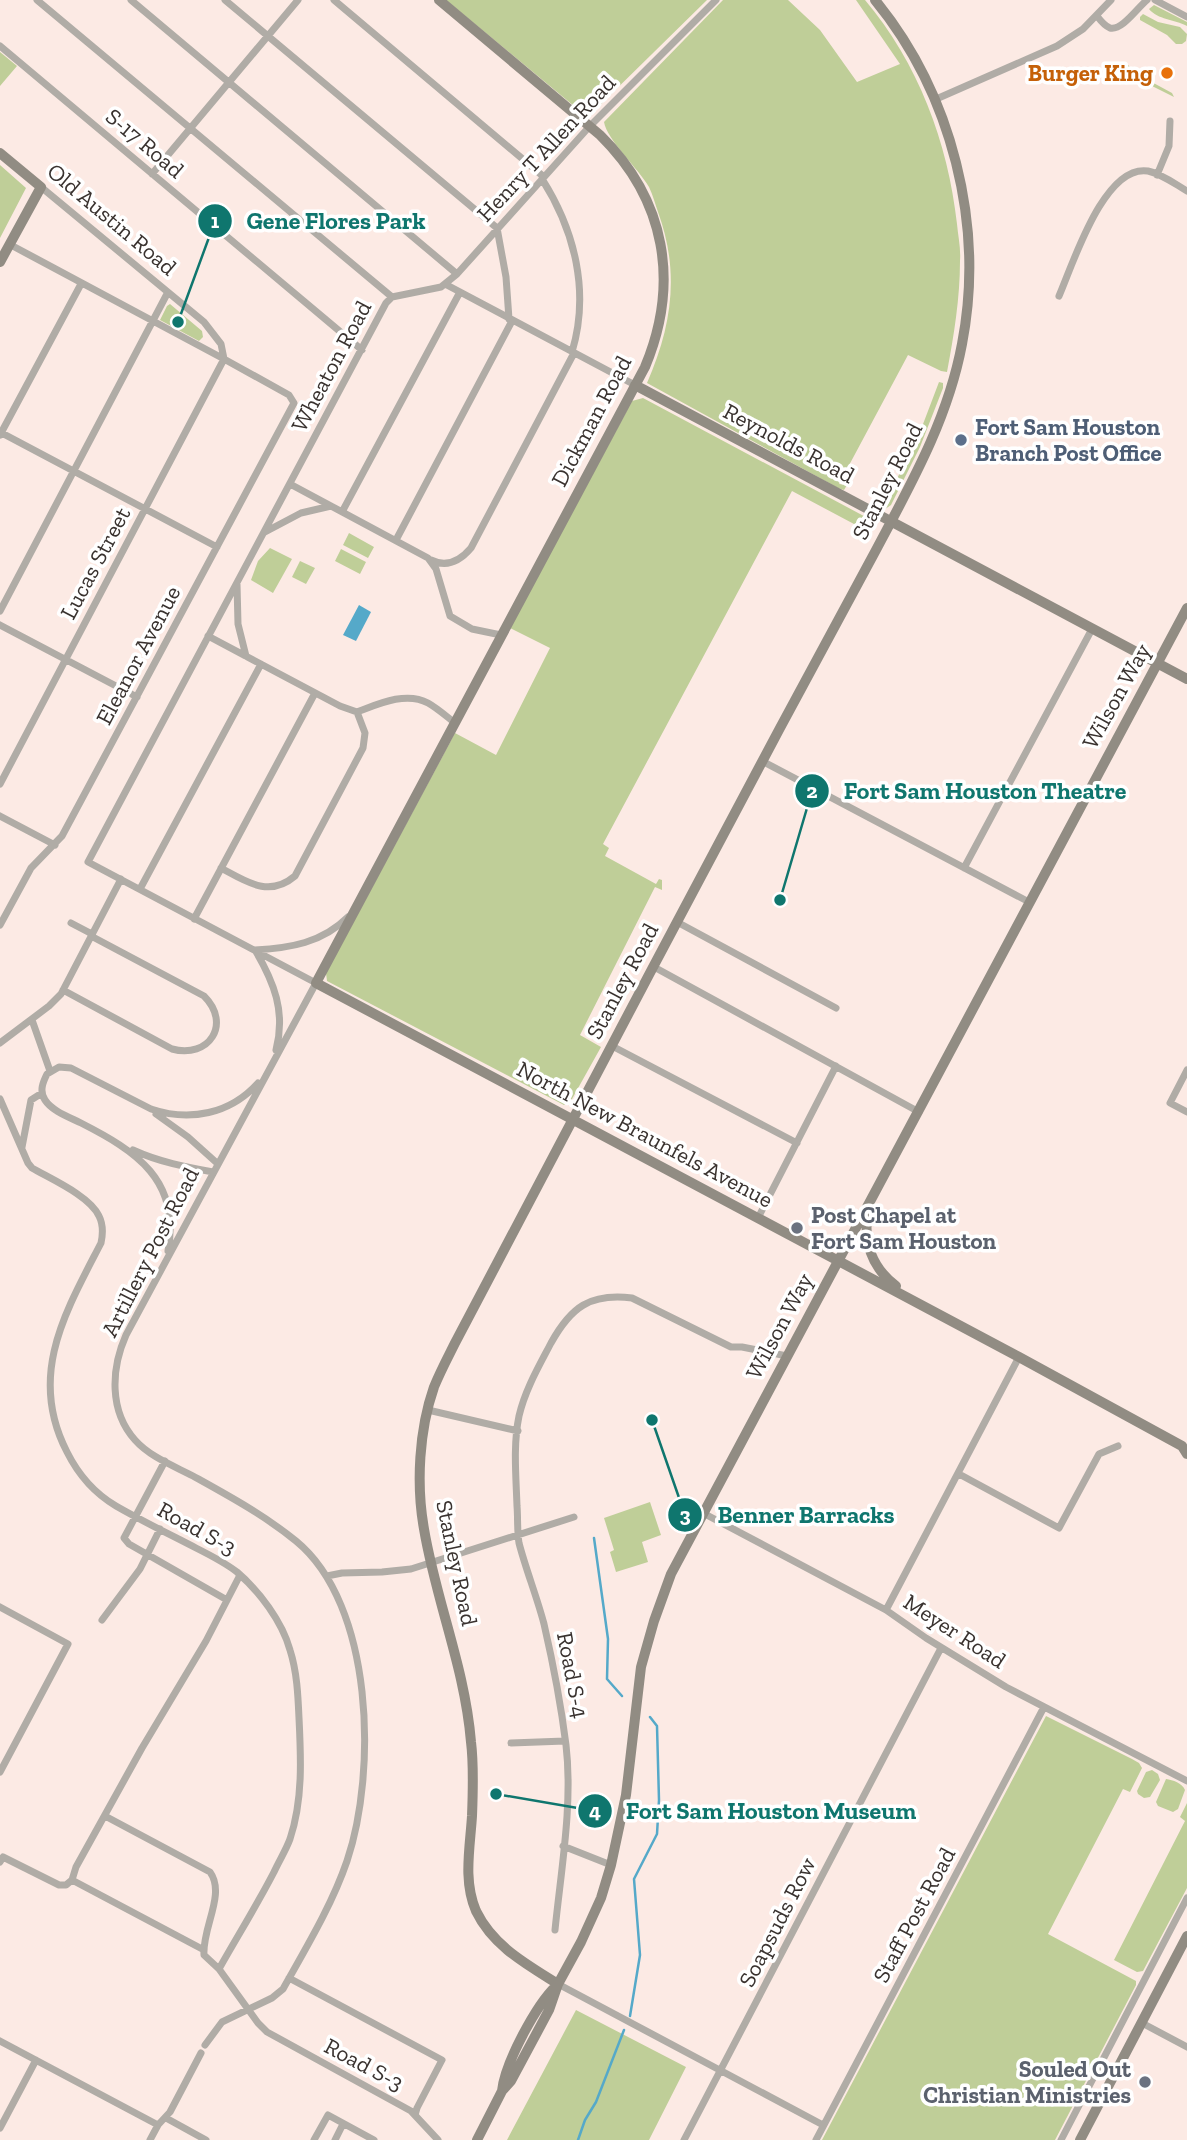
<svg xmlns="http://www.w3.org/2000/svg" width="1187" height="2140" viewBox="0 0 1187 2140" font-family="'Zilla Slab',serif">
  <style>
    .green { fill: #bfce98 }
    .water { fill: #55a9c9 }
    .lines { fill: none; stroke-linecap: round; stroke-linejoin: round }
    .stream { stroke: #55a9c9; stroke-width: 2.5 }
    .street { stroke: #b0aca6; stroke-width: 7 }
    .secondary { stroke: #918c83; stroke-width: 10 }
    .food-dot { fill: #e8710a; stroke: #fff; stroke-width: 2.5 }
    .service-dot { fill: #5c6f8a; stroke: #fff; stroke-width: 2.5 }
    .worship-dot { fill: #6b7280; stroke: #fff; stroke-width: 2.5 }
    .labels { text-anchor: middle; stroke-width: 7; stroke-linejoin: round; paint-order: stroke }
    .food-label { font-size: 23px; font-weight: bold; fill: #c56008; stroke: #fff; text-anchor: end }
    .street-label { font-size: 23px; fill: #39322f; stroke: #fff }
    .service-label { font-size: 23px; font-weight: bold; fill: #4e5e75; stroke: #fff; text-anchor: start }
    .worship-label { font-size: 23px; font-weight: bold; fill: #5b616d; stroke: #fff; text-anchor: start }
    .leader { fill: none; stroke: #0f766e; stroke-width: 2.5 }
    .callout-dot { fill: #0f766e; stroke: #fff; stroke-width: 2.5 }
    .mark-label { font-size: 21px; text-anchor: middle; font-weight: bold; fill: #fff }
    .callout-label { font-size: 24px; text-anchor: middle; font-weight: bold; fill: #0f766e; stroke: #fff; stroke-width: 7; stroke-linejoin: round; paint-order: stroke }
  </style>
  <rect width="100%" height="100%" fill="#fceae4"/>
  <!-- green -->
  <path class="green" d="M446,0H707L597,108L586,116Z
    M723,0H788L820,30L857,82L900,64L856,0H865C918,63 948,142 957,224C958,236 961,248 960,261C960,298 954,335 947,372L941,371L908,355L839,484L847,485L844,490L838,488L647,383C672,326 680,272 658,212C655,204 653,195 649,187C638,168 607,140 604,122Z
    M1154,5L1187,22V26C1174,19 1158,20 1149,9Z
    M1143,14L1158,22L1180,27L1187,34L1186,41L1182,44H1176L1167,35L1140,20V17Z
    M0,52L17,66L0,86Z
    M1123,64L1128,65L1135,73L1172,93L1174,97L1148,84L1120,78L1116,74V70Z
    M0,165L26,188L0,238Z
    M170,304L202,331L203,337L199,341L160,320L167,306Z
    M939,382L943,383V388L920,447L891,505C885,510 880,511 874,506L885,503L920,432Z
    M643,398L875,522L869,532L792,491L603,844L609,848L605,856L656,884L659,879L662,880V890L655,887L580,1035L601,1047L572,1099L564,1105L327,981L326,973L455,733L496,755L550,648L510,628L632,401Z
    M349,533L374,547L368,558L343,545Z
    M270,548L292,559L273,593L251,580L258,561Z
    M341,549L366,562L360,574L335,561Z
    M300,561L315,568L306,584L292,577Z
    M650,1502L661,1535L642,1542L648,1562L616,1572L610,1552L614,1550L604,1518Z
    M1046,1716L1132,1759L1139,1763L1142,1768L1130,1792L1123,1789L1048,1934L1136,1981V1985L1055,2140H822Z
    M1152,1770L1158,1774L1160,1780L1150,1797L1144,1798L1138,1794L1137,1791L1146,1772Z
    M1166,1779C1173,1780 1182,1783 1185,1790L1178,1809L1173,1812L1158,1806L1156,1802Z
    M1187,1803V1888L1143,1971L1137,1972L1114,1960L1185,1821L1180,1817Z
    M576,2010L686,2067L649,2140H507Z"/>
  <!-- water -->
  <path class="water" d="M359,605L371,612L356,641L343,635Z"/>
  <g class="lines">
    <!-- stream -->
    <path class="stream" d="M594,1538L608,1639L607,1679L622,1696
      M630,2016L640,1955L634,1879L657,1834L659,1800L657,1726L650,1717
      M578,2140L585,2120L596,2102L624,2030"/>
    <!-- street -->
    <path class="street" d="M37,0L392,297
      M131,0L457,274
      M225,0L497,228L506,277L509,319
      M334,0L544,177
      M1155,0L1187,17
      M1097,16C1100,20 1105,26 1110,28C1122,31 1138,7 1147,0
      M0,46L362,350
      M934,100L1057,46L1083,29L1111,0
      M152,174L298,0
      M1157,175L1169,146L1170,121
      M542,179C575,231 590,292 572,352
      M445,284L635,385
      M1059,296C1073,264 1104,164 1148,171C1162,174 1175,184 1187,191
      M392,297L441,287L457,274L589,127L716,0
      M0,432L217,547
      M0,435L81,284
      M290,484L428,558L436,569L450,616L472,629L501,635
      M342,512L460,292
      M265,532L301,513L331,506
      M396,540L512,321
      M431,560C447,568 460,561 471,548L574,353
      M237,584L238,624L246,656
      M0,611L168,292
      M0,625L137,697
      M208,636L340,706L357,712C378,704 406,691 428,703C437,708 446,716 455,723
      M762,761L1029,902
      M0,784L224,359L9,244
      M0,816L55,845
      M221,868C247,882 269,898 295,876L363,748L365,733L357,712
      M964,868L1092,629
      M140,889L261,664
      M194,919L315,693
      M677,922L836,1008
      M71,923L92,934
      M0,925L31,868L62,836L294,403L289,395L224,359L221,344L204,322L41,187
      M654,967L919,1112
      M63,990L172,1049C209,1059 232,1024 204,996L91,936
      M32,1020L50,1071
      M0,1043L49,1006L61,994L121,879
      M612,1046L797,1143
      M276,1050C286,1012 274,982 255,950C290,948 322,943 348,917
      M1187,1070L1170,1103L1187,1112
      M0,1099L28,1163L32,1168C51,1179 90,1196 99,1216C103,1224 103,1234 101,1243C66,1311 27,1375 67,1452C78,1474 94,1493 116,1506C142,1521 169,1534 196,1548C210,1555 224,1562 237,1572C259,1591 282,1621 290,1650C297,1672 298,1695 299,1718C301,1758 303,1800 290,1839C286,1850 279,1861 274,1872C257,1905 237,1937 219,1969L258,2023L267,2032L411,2111L438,2140
      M156,1114L188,1137L218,1164
      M22,1147L31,1100L42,1093
      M133,1150C159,1162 186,1167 213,1172
      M758,1218L836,1066
      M168,1251C181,1180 136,1151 81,1123C69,1117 52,1111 45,1100C39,1091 43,1082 47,1074L59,1067L71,1068L151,1109C190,1122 230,1114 258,1083
      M428,1410L518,1431
      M165,1461L124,1538L129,1544L227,1600
      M959,1474L1059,1528L1099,1454L1118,1446
      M703,1513L886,1610L926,1638L1006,1687L1187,1781
      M327,1576L342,1573L382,1572L411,1569L574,1517
      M0,1607L68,1644L0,1772
      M886,1610L1019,1357
      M102,1620L140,1569L160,1529
      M511,1743L565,1741
      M105,1816L210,1872C226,1894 202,1928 204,1955L219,1969
      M563,1846L611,1865
      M0,1862L3,1857L59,1885H66L72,1880
      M72,1880L76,1867L142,1748L206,1641L240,1575
      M72,1880L204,1950
      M555,1930C561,1870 573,1804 566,1745C561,1705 553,1663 544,1624C537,1597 526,1570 519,1543C517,1531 518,1518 517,1506C516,1476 513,1445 519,1416C525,1390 539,1366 551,1343C571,1307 590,1293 632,1298L731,1347H742L787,1356
      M289,1978L442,2060L417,2108L415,2115
      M558,1984L823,2125
      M1142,2023L1187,2047
      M0,2041L158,2125
      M205,2045L222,2022L272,1998L283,1989C306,1948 332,1905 347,1861C377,1772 374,1605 296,1541C264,1515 229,1496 193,1476C174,1466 150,1457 135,1440C109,1411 111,1369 126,1335L316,983L88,862L386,303L392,297
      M166,2118L206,2140
      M0,2128L36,2060
      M150,2140L158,2125L170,2112L201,2053
      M314,2140L328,2115L374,2140
      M335,2140L343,2124
      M684,2140L941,1648
      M816,2140L1044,1707
      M1061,2140L1187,1898"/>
    <!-- secondary -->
    <path class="secondary" d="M439,0L600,135C666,200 680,283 645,367L316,983L1019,1357L1182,1446L1187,1454
      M0,153L41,187L0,262
      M635,385L1187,679
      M868,1211C863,1240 871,1267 896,1286
      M558,1984C526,1964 493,1946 476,1911C463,1881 470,1848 472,1816C473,1791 474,1766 471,1742C465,1668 436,1601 424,1529C416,1484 419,1430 434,1387C440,1372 448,1357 455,1343C564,1139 670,932 780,728C812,669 844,610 876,550C911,484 948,419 962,344C985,225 952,94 875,0
      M502,2091C505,2063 536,2005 556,1986
      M477,2140L502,2091L511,2081L549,2010L558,1984L581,1942L601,1898L611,1865L626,1795L641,1667L654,1621L671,1574L1187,608
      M1080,2140L1187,1936"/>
  </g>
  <!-- markers -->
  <circle class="food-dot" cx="1167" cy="73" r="7"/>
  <circle class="service-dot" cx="961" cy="440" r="7"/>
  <g class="worship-dot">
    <circle cx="797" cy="1228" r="7"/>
    <circle cx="1145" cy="2082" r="7"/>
  </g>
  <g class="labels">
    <!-- food labels -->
    <g class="food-label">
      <text x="1153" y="81">Burger King</text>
    </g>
    <!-- street labels -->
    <g class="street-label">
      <text transform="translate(145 143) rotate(40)" y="8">S-17 Road</text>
      <text transform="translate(546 148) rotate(-47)" y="8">Henry T Allen Road</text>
      <text transform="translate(112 219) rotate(40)" y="8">Old Austin Road</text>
      <text transform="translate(331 366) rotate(-62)" y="8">Wheaton Road</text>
      <text transform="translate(591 421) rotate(-62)" y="8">Dickman Road</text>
      <text transform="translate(789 443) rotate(28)" y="8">Reynolds Road</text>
      <text transform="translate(887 481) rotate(-63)" y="8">Stanley Road</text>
      <text transform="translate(95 563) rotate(-62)" y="8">Lucas Street</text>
      <text transform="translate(138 655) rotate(-62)" y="8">Eleanor Avenue</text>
      <text transform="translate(1116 696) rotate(-61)" y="8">Wilson Way</text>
      <text transform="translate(622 981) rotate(-62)" y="8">Stanley Road</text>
      <text transform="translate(645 1134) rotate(28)" y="8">North New Braunfels Avenue</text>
      <text transform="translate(150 1252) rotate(-63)" y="8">Artillery Post Road</text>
      <text transform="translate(779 1326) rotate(-62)" y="8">Wilson Way</text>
      <text transform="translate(197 1528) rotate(29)" y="8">Road S-3</text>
      <text transform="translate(457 1563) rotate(78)" y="8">Stanley Road</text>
      <text transform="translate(955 1631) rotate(33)" y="8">Meyer Road</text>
      <text transform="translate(573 1675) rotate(79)" y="8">Road S-4</text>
      <text transform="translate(914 1915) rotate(-62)" y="8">Staff Post Road</text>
      <text transform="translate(777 1922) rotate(-63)" y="8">Soapsuds Row</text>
      <text transform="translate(364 2064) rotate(28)" y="8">Road S-3</text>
    </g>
    <!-- service labels -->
    <g class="service-label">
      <text x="975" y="435">Fort Sam Houston<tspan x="975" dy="26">Branch Post Office</tspan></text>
    </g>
    <!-- worship labels -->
    <g class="worship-label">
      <text x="811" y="1223">Post Chapel at<tspan x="811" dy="26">Fort Sam Houston</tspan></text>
      <text x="1131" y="2077" text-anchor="end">Souled Out<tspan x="1131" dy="26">Christian Ministries</tspan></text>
    </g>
  </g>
  <!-- callouts -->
  <path class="leader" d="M178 322L215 221M780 900L812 791M652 1420L685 1515M496 1794L595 1811"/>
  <g class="callout-dot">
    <circle cx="178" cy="322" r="7"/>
    <circle cx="780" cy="900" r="7"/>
    <circle cx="652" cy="1420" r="7"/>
    <circle cx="496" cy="1794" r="7"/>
    <circle cx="215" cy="221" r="18"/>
    <circle cx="812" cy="791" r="18"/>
    <circle cx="685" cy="1515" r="18"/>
    <circle cx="595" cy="1811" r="18"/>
  </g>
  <g class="mark-label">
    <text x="215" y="228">1</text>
    <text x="812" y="798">2</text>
    <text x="685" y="1522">3</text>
    <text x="595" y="1818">4</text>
  </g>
  <g class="callout-label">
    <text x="336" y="229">Gene Flores Park</text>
    <text x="985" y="799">Fort Sam Houston Theatre</text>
    <text x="806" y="1523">Benner Barracks</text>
    <text x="771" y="1819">Fort Sam Houston Museum</text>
  </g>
</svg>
